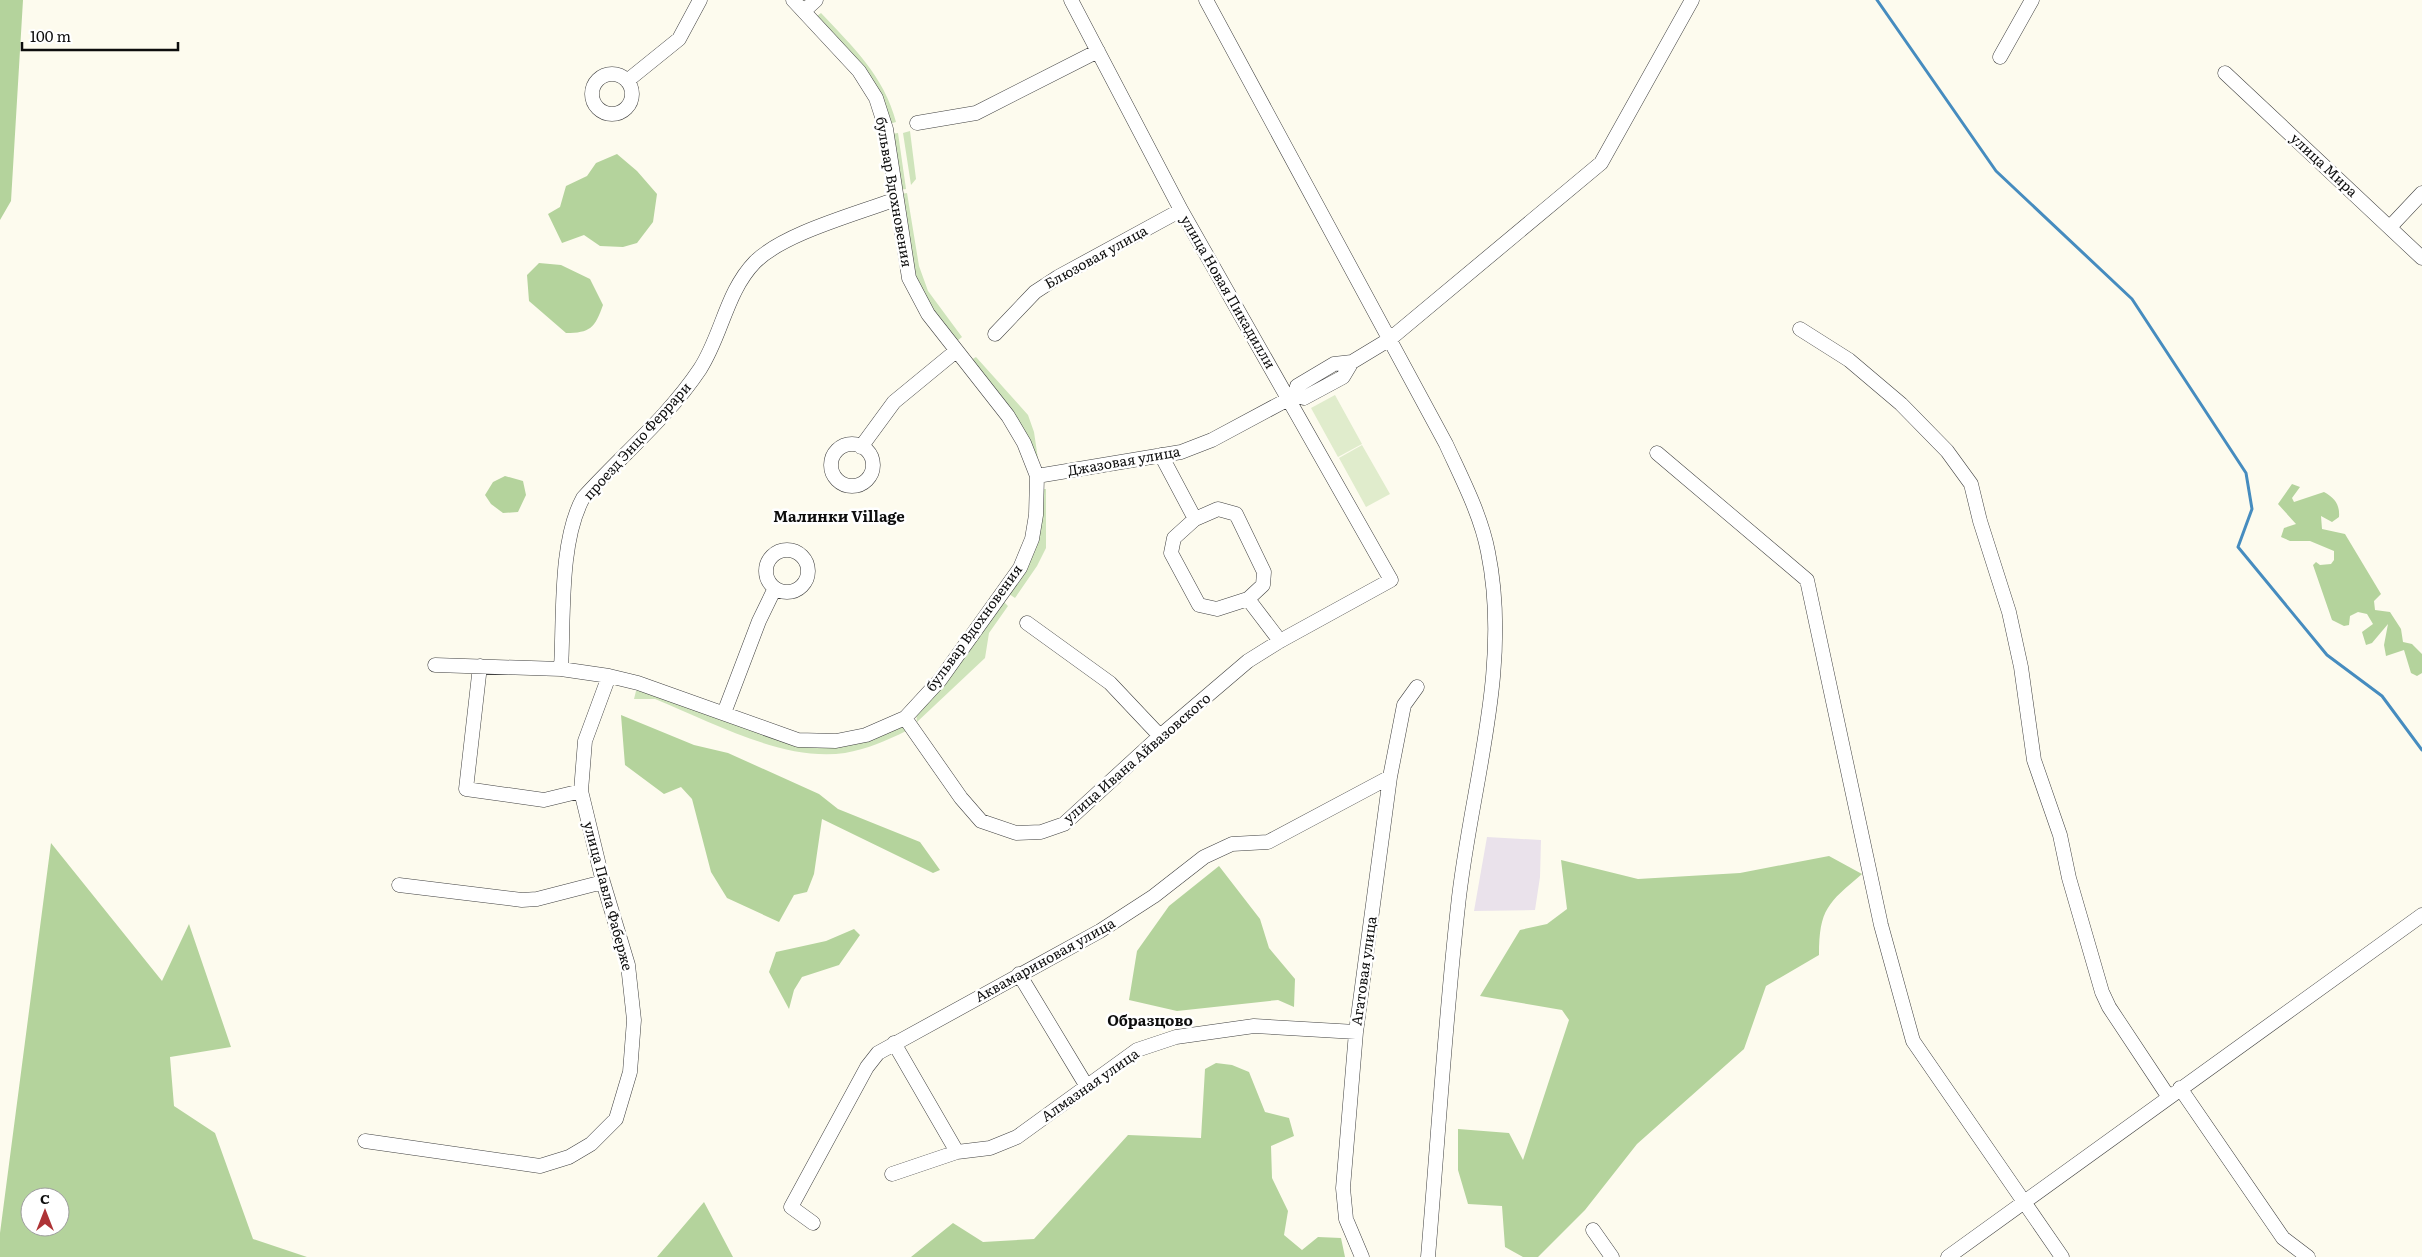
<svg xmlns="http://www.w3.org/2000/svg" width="2422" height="1257" viewBox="0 0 2422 1257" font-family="Literata,serif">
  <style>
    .industrial { fill: #eae2eb }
    .green { fill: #cfe4bb }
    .forest { fill: #b4d39c; fill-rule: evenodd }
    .pitch { fill: #e0eccc }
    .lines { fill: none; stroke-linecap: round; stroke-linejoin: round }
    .stream { stroke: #468cbf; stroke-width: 3 }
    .minor-casing { stroke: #404040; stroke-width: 15 }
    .minor { stroke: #fff; stroke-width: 14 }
    .labels { text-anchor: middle; stroke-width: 5; stroke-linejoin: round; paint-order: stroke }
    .street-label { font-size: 14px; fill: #0d0d0d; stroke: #fff }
    .neighbourhood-label { font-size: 15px; font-weight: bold; fill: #0d0d0d; stroke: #fff }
  </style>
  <rect width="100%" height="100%" fill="#fdfbee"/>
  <!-- industrial -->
  <path class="industrial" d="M1487,837L1541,840L1540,877L1535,910L1474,911Z"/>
  <!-- green -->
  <path class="green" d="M821,13C853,47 884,76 896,122L889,124L817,16Z
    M910,131L916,179L911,185L903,133Z
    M898,133L906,189L900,190L891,134Z
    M907,193L919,266L928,291L962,337L957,341L933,311L914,273L901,194Z
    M976,357L1028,415L1034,432L1038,459H1035L971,360Z
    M1040,489H1046V548L1037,566L1015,598L1009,594Z
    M1003,601L1008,606L989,633L985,658L917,722L916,712Z
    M642,689L788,742L903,726L906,731C886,741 867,749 845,753C783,762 712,722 655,699H634L636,691Z"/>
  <!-- forest -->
  <path class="forest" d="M0,0H23L11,201L0,220Z
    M617,154L637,171L657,194L653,222L637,243L623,247L600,246L584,235L562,243L548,214L560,207L566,186L587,176L596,163Z
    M539,263L561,265L590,279L603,305C595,328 590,333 566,333L529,301L527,275Z
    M505,476L523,481L526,495L518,512L503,513L491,504L485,495L493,482Z
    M2292,484L2300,487L2292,498L2294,502L2324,492C2335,498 2340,505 2339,517L2332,522L2321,516L2322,529L2345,534L2381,594L2374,601L2375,610L2390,612L2401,629L2403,642L2412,644L2422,654V673L2417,676L2411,673L2404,650L2386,656L2384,645L2388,624L2372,643L2366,645L2362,632L2373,624L2367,614L2358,612L2350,616L2349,625L2344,626L2332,620L2313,565L2316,562L2320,565L2331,564L2334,560V551L2310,541H2290L2281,537L2284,528L2296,524L2278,504Z
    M621,715L694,745L728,753L819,794L838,809L920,842L940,870L933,873L822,819L814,874L807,892L794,895L779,922L727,898L711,872L692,799L681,787L664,794L625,765Z
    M51,843L162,981L189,924L231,1047L170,1057L174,1106L215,1133L253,1239L307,1257H0V1233ZM30,1197H60V1227H30Z
    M1829,856L1862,874C1828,903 1819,909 1819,955L1766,986L1744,1049L1637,1144L1585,1210L1538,1257H1523L1505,1247L1502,1206L1468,1204L1458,1170V1129L1509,1133L1523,1160L1569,1020L1562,1010L1480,996L1520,930L1547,924L1567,909L1561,860L1638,879L1740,873Z
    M1219,866L1260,919L1269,948L1295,979L1294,1007L1278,1000L1177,1011L1129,1000L1137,951L1169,906Z
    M854,929L860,935L839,965L802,977L794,990L789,1009L769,972L776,952L826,941Z
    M1216,1063L1232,1065L1249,1072L1265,1112L1289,1118L1294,1136L1271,1146L1272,1178L1288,1211L1284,1235L1302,1250L1318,1237L1341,1238L1345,1257H911L953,1223L983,1242L1034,1239L1128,1135L1201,1138L1205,1069Z
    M704,1202L733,1257H657Z"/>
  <!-- pitch -->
  <path class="pitch" d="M1335,395L1362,444L1338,457L1311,408Z
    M1362,445L1390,494L1366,507L1339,458Z"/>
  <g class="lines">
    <!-- stream -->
    <path class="stream" d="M1877,0L1996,171L2132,299L2246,473L2252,509L2238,547L2327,655L2382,696L2422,750"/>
    <!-- minor casing -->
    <g class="minor-casing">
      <path id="minor" d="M1206,0L1446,444C1462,479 1481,515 1488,552C1512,670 1470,789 1458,906C1445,1022 1438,1140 1428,1257
        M804,11L816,0
        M2000,57L2032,0
        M2225,73L2422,258
        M592 94a20 20 0 1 1 40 0a20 20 0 1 1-40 0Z
        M627,81L679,39L700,0
        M917,123L976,113L1098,51
        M2390,227L2422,193
        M1800,329L1849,360L1901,404L1947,451L1971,484L1980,521L2009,612L2021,667L2034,760L2060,835L2069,878L2102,992L2109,1007L2168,1096
        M995,334L1035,292L1058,277L1181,210
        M1352,362L1390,339L1601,163L1692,0
        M1352,362L1343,377L1304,398L1296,395L1297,386L1334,364Z
        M831 465a21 21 0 1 1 42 0a21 21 0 1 1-42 0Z
        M861,447L894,402L956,351
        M1657,453L1807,580L1881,925L1913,1041L2062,1257
        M1161,455L1195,519L1218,509L1236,514L1264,572L1263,585L1248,599L1280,641
        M1037,476L1181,452L1212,440L1296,395
        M1195,519L1174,538L1171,553L1199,605L1217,609L1248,599
        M766 571a21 21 0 1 1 42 0a21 21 0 1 1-42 0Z
        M1027,623L1110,683L1160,736
        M435,665L561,669L609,676L638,683L798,740L836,741L866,735L905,718L940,680L1020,568L1032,539L1036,515L1037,476L1024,443L1008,416L928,314L909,278L886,129L876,98L859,71L793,0
        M480,666L466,789L544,800L581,791
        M561,669C564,618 559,542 583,498C622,455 668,417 700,369C722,335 726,292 755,262C784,233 857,214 896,199
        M724,713L759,621L775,588
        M905,718L961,798L981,821L1016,833L1041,832L1064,824L1160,736L1248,661L1280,641L1391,580L1181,210L1071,0
        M399,885L522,900L537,899L603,882
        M1019,974L1086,1085
        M894,1043L957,1152
        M2180,1088L2283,1238L2308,1257
        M365,1141L540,1166L569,1157L591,1144L616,1119L630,1072L634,1020L628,965L603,882L581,791L585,741L609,676
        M892,1174L957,1152L990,1148L1017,1137L1137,1050L1176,1037L1254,1026L1356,1032
        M813,1223L791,1207L867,1067L878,1053L1100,931L1154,896L1204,857L1232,844L1268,842L1390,777
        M1593,1230L1612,1257
        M1362,1257L1346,1219L1343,1188L1356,1032L1390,777L1404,705L1417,687
        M1948,1257L2422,915"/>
    </g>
    <!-- minor -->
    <use href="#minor" class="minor"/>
  </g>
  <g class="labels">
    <!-- street labels -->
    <g class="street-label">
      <text transform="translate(2324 165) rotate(43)" y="5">улица Мира</text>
      <text transform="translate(894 192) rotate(80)" y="5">бульвар Вдохновения</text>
      <text transform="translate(1096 257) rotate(-29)" y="5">Блюзовая улица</text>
      <text transform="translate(1228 292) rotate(60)" y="5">улица Новая Пикадилли</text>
      <text transform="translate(637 441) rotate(-48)" y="5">проезд Энцо Феррари</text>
      <text transform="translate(1124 461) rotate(-10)" y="5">Джазовая улица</text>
      <text transform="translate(974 628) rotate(-54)" y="5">бульвар Вдохновения</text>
      <text transform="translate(1137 758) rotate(-41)" y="5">улица Ивана Айвазовского</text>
      <text transform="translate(608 896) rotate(75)" y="5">улица Павла Фаберже</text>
      <text transform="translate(1045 960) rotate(-29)" y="5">Аквамариновая улица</text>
      <text transform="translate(1364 971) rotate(-82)" y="5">Агатовая улица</text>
      <text transform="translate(1090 1085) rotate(-35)" y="5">Алмазная улица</text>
    </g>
    <!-- neighbourhood labels -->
    <g class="neighbourhood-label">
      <text x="839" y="522">Малинки Village</text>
      <text x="1150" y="1026">Образцово</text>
    </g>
  </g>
  <!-- north arrow -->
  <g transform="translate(45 1212)"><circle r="24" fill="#ffffff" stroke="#9e9e9e"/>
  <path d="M0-4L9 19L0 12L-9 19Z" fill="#ae3336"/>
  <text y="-8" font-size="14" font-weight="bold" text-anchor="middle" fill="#0d0d0d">С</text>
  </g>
  <!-- scale -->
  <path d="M22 42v8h156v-8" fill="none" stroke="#0d0d0d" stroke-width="2.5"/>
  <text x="30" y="42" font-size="15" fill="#0d0d0d" stroke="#ffffff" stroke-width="4" paint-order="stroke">100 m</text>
</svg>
